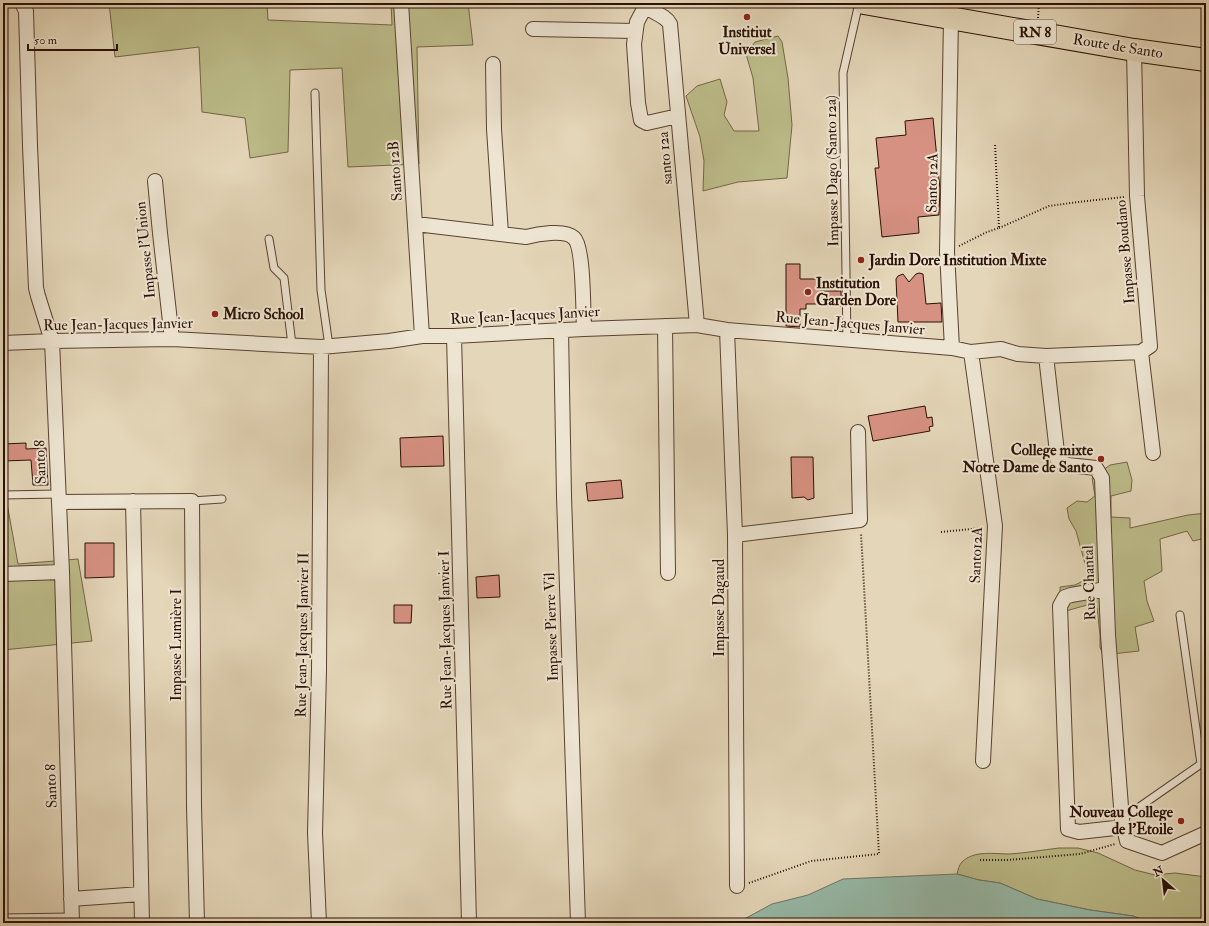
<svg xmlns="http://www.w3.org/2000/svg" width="1209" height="926" viewBox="0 0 1209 926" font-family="'IM FELL Double Pica',serif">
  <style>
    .green { fill: #bcbc89; stroke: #746646 }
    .water { fill: #97baa9; stroke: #6c7667 }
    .building { fill: #d79182; stroke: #2b1104 }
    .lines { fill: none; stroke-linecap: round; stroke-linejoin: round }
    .service-casing { stroke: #594231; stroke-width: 9 }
    .minor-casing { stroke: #594231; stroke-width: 16 }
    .primary-casing { stroke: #2b1104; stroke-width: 24 }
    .path { stroke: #2b1104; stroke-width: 2; stroke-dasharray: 1 2; stroke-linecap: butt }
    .service { stroke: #ede4d1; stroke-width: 7 }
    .minor { stroke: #ede4d1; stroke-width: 14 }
    .primary { stroke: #e4d6b8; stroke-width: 22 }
    .poi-dot { fill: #8f2418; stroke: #ede4d1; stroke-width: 1.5 }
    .labels { text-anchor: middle; stroke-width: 4; stroke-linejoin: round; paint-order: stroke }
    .shield { fill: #ede4d1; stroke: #655042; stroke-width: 1 }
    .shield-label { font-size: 14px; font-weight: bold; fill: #2b1104 }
    .poi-label { font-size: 15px; font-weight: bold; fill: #2b1104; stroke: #ede4d1; text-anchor: start }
    .street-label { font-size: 15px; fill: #2b1104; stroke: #ede4d1 }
  </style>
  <rect width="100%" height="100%" fill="#e4d6b8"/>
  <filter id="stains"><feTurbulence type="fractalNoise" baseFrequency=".005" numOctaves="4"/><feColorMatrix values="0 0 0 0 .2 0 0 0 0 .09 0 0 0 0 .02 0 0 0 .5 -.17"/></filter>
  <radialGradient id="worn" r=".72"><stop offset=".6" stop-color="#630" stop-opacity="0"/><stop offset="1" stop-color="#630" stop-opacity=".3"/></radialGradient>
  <!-- green -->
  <path class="green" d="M109,3H267L268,20L392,25L391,3H468L473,45L417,47L419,164L348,167L342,68L290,70L288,152L250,158L245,118L202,112L199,47L115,57Z
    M778,36L782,42L788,78L792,125L787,178L738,182L703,191L704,161L700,137L686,96L697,86L720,79L727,102L724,115L734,131H759L753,78L746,54L755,42Z
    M1127,462L1132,480L1131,491L1111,496V517L1130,518V528L1188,515L1206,513V538L1193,541L1187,531L1160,539L1162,571L1144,581L1147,601L1154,621L1135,627L1139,651L1103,655L1100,647V635L1097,608L1087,605L1066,611L1060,593V587L1075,585L1089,578L1076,531L1069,519L1067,508L1077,501L1087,502L1095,496L1092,478L1110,465Z
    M3,481L18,564L78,559L92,641L3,650Z
    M1059,848H1078L1098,853L1135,870L1155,875L1175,873L1206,877V923H1152L1133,916L1090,910L1037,899L1000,883L979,880L957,874C958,870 959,865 962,862C974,850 994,854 1009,854C1026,853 1042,850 1059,848Z"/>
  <!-- water -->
  <path class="water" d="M957,874L979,880L1000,883L1037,899L1090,910L1133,916L1152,923H737L772,904L808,895L843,879Z"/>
  <!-- building -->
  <path class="building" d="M933,118L940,189L939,215L918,217L919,233L882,237L875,168H879L876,138L906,135L905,121Z
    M786,264H800V279H821V291H841V306H826V304H806V309H800V327L786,326Z
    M919,273L923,274L926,304L941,303L942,322H898L896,279L898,276L903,274L909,282L916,274Z
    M925,406L927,418L932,417L933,426L929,427L930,431L873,441L868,416Z
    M443,436L444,466L401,467L400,438Z
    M26,443V449L46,448L48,485H33L31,460L3,461V444Z
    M791,457H813L814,498L808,500L804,497L792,498Z
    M621,480L623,498L588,501L586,483Z
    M85,543H114V577L85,578Z
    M499,575L500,597L477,598L476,577Z
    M394,605H412L411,623H394Z"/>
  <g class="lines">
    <!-- service casing -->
    <g class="service-casing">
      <path id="service" d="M315,93L321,290L329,346
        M269,239L274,268L284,278L292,345
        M847,341L843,73L859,3
        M3,495L58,494
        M192,501L222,499
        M1122,819L1201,764L1180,615
        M3,918L72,917"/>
    </g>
    <!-- minor casing -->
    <g class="minor-casing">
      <path id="minor" d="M22,3L26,11L30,146L36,288L38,296L52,341L62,572L72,923
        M401,3L422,336
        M643,3C649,13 664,13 670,24L697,325
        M645,7L637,22L634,44L638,103L641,120L647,123L678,116
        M951,18L947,252L952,348
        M533,29L635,31
        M493,64L494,129L501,234
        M155,181L160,233L172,339
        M416,224L526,237C537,234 565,229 574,238C584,247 583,313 584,329
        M665,326L668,573
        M561,330L564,496L578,923
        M727,330L735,535L737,886
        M454,336L469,923
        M3,343L52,341L172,339L321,347L389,341L422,336H454L584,329L697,325L727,330L952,348L971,352L1001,349L1018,354L1046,356L1141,352L1150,346L1137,196L1134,50
        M971,352L995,526L983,761
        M1141,352L1153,453
        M1046,356L1058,461L1068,465L1096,468L1102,478L1108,635L1122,820L1127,841L1162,853L1206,833
        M133,501L142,923
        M59,502L192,501L194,806L197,923
        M735,535L860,520L858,432
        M3,574L62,572
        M1106,589L1071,595L1065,597L1060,606L1068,829L1079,832L1124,827
        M71,899L141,894
        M319,923L315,833L319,670L321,347"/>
    </g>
    <!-- primary casing -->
    <g class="primary-casing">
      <path id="primary" d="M864,3L1134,50L1206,60"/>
    </g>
    <!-- path -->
    <path class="path" d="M1038,18L1039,3
      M999,228L1049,206L1078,202L1124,197
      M959,246L987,232L999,228L995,144
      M941,532L982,528
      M980,860H1008L1080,854L1115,844
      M749,883L811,861L879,854L861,533"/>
    <!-- service -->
    <use href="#service" class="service"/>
    <!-- minor -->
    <use href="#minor" class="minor"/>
    <!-- primary -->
    <use href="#primary" class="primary"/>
  </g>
  <!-- markers -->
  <g class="poi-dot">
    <circle cx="747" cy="17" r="4"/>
    <circle cx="861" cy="260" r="4"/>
    <circle cx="808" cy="292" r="4"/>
    <circle cx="215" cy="314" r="4"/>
    <circle cx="1101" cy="459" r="4"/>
    <circle cx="1181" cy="821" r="4"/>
  </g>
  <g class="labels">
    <!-- shield labels -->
    <rect class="shield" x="1014" y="20" width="42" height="24" rx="3"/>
    <g class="shield-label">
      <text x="1035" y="37">RN 8</text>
    </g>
    <!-- poi labels -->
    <g class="poi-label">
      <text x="747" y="37" text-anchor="middle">Institiut<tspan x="747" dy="17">Universel</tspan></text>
      <text x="869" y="265">Jardin Dore Institution Mixte</text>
      <text x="816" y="288">Institution<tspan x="816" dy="17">Garden Dore</tspan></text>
      <text x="223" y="319">Micro School</text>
      <text x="1093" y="455" text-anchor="end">College mixte<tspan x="1093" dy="17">Notre Dame de Santo</tspan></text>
      <text x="1173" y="817" text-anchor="end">Nouveau College<tspan x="1173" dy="17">de l'Etoile</tspan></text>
    </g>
    <!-- street labels -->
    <g class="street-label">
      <text transform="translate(1118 46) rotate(9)" y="5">Route de Santo</text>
      <text transform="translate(665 158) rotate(-95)" y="5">santo 12a</text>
      <text transform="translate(395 171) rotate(-94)" y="5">Santo 12B</text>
      <text transform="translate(832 171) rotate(-91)" y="5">Impasse Dago (Santo 12a)</text>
      <text transform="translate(932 183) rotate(-89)" y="5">Santo 12A</text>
      <text transform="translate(145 250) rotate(-96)" y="5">Impasse l'Union</text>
      <text transform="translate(1125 252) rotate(-95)" y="5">Impasse Boudano</text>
      <text transform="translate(525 315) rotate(-3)" y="5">Rue Jean-Jacques Janvier</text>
      <text transform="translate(850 323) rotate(5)" y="5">Rue Jean-Jacques Janvier</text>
      <text transform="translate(118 324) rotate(-1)" y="5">Rue Jean-Jacques Janvier</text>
      <text transform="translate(40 462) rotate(-92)" y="5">Santo 8</text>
      <text transform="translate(976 555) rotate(-88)" y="5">Santo12A</text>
      <text transform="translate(1089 583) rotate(-92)" y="5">Rue Chantal</text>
      <text transform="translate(719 608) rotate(-90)" y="5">Impasse Dagaud</text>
      <text transform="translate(551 627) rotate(-92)" y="5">Impasse Pierre Vil</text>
      <text transform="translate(445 630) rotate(-91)" y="5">Rue Jean-Jacques Janvier I</text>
      <text transform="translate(302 635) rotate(-89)" y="5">Rue Jean-Jacques Janvier II</text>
      <text transform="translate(176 645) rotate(-90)" y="5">Impasse Lumière I</text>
      <text transform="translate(51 786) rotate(-92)" y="5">Santo 8</text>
    </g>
  </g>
  <!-- margin -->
  <rect width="1209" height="926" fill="none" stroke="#e4d6b8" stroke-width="16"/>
  <rect x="4" y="4" width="1201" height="918" fill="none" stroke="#2b1104" stroke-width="2"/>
  <rect x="8" y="8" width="1193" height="910" fill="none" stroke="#2b1104"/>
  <!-- north arrow -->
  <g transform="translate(1163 880) rotate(332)" stroke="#ede4d1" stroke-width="3" paint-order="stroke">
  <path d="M0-3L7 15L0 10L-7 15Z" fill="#2b1104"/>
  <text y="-6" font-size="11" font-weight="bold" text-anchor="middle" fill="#2b1104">N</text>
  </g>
  <!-- scale -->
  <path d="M28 44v6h89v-6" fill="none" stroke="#2b1104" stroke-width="2"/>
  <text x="34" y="44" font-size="12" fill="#2b1104" stroke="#ede4d1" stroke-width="3" paint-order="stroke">50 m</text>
  <rect width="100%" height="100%" filter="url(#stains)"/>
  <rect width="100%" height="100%" fill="url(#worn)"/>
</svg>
